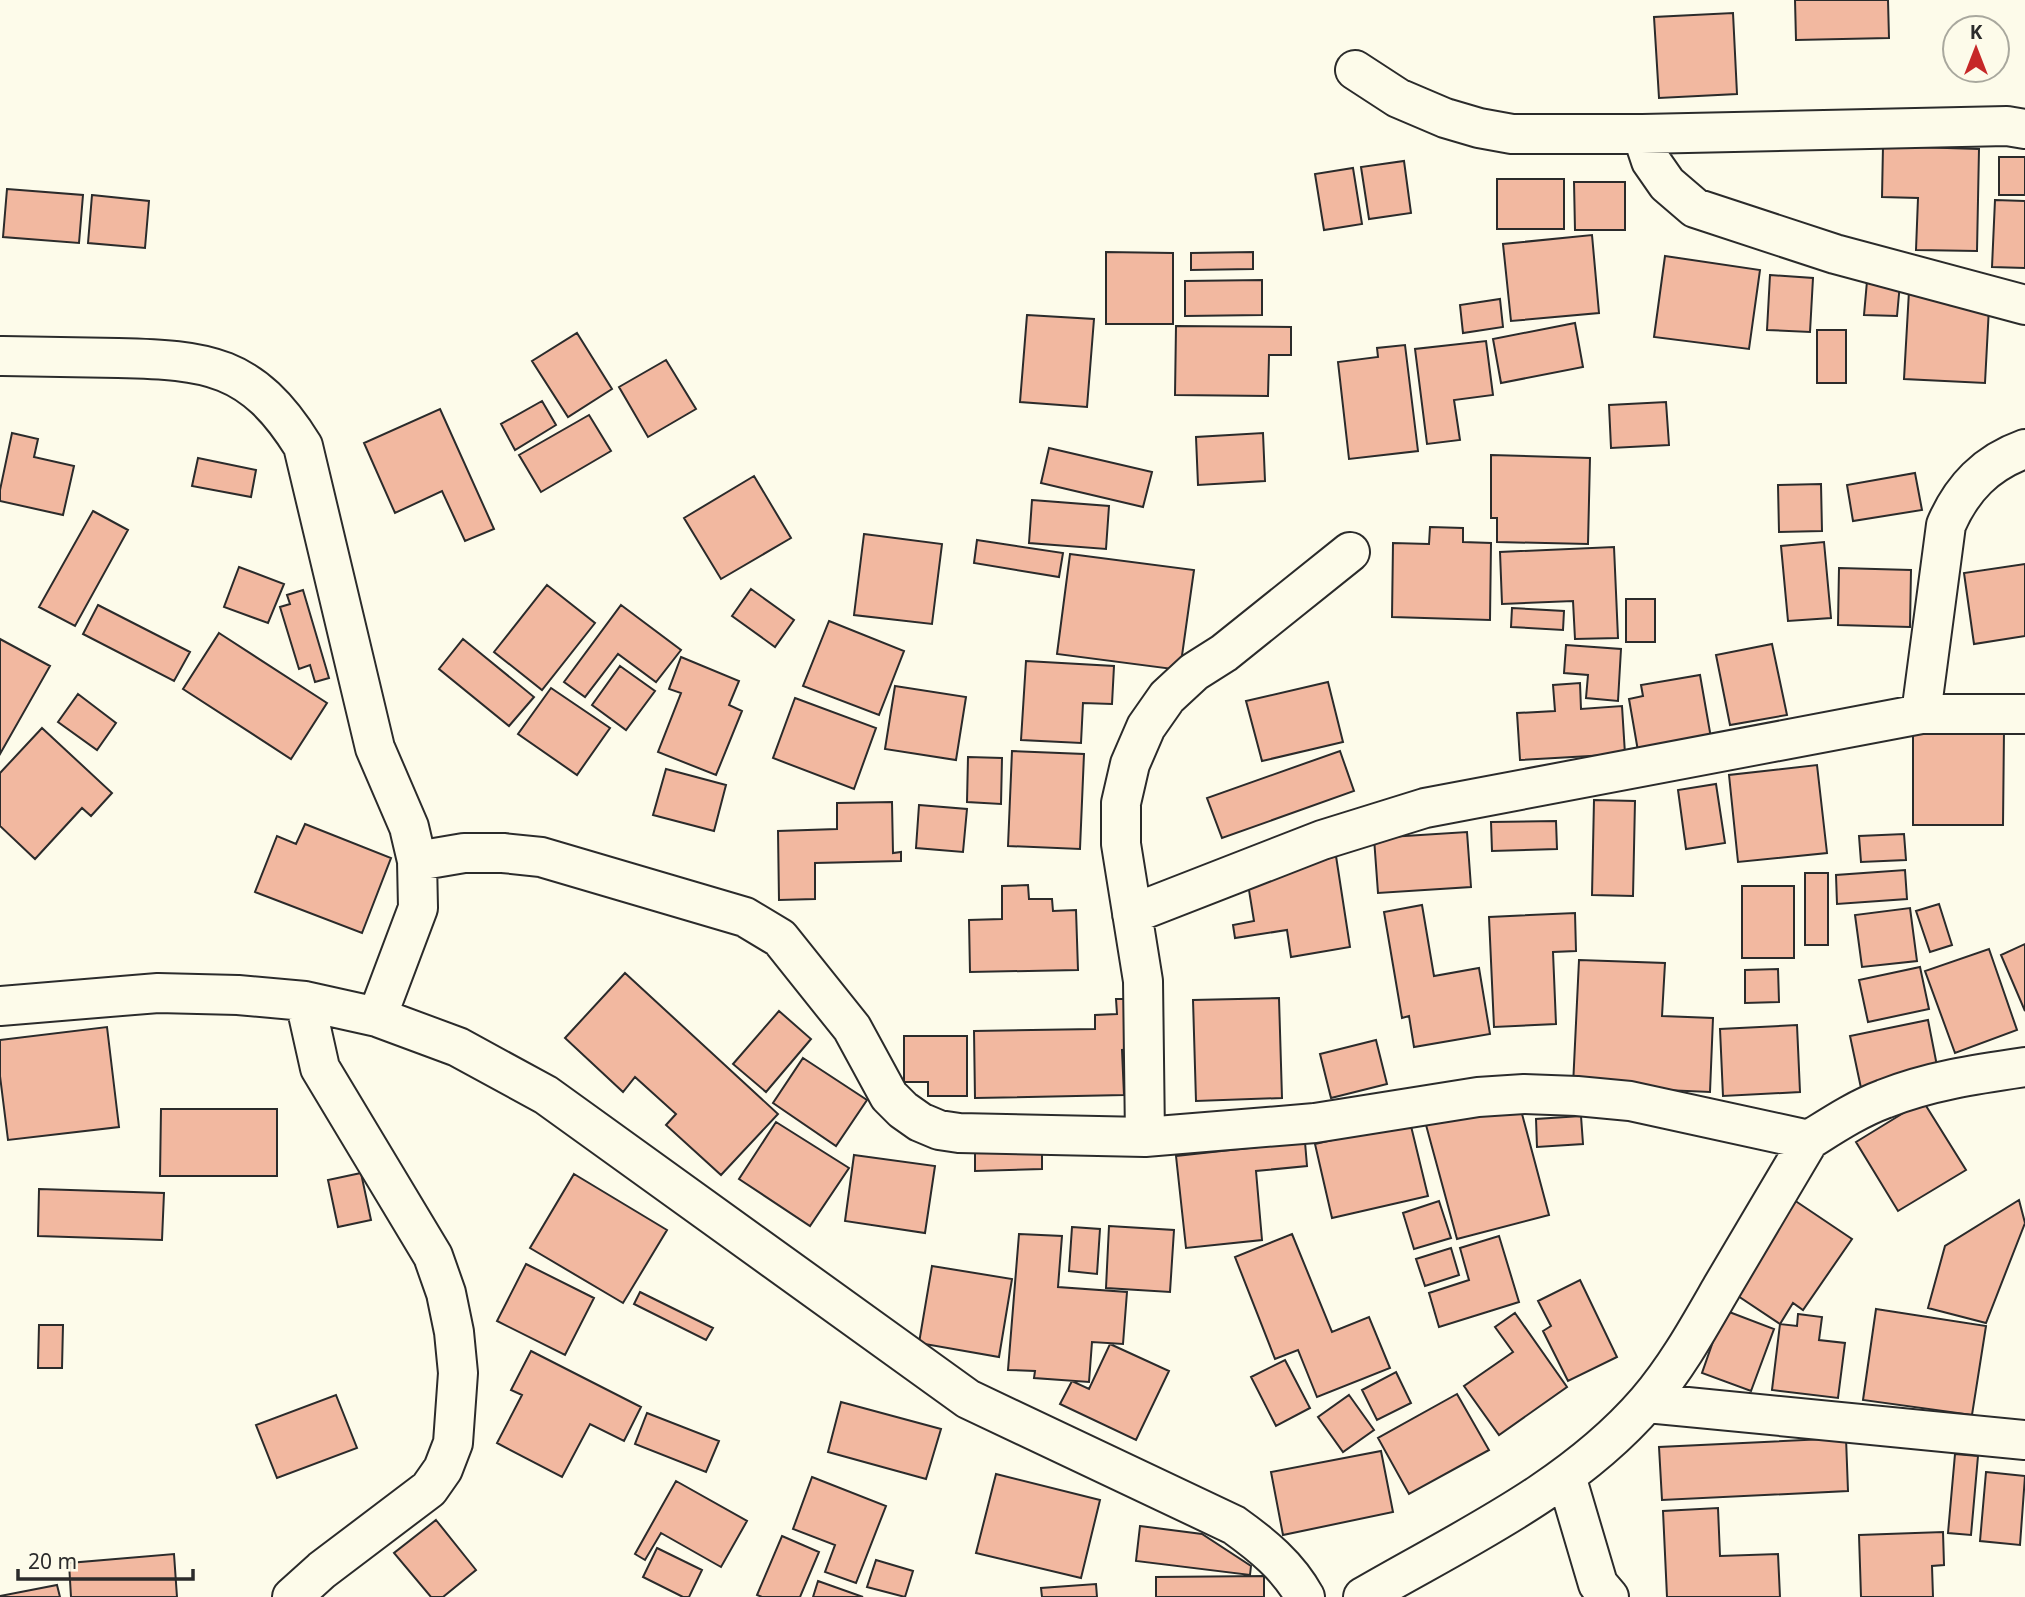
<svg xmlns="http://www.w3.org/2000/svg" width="2025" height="1597" viewBox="0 0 2025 1597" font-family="'Noto Sans',sans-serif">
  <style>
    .building { fill: #f2b8a0; stroke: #2b2b2b; stroke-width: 2 }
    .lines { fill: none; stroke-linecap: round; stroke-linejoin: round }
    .minor-casing { stroke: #2b2b2b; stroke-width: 42 }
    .minor { stroke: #fdfbea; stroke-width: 38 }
  </style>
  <rect width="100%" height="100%" fill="#fdfbea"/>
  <!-- building -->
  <path class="building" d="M1795,0H1888L1889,38L1796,40Z
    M1733,13L1737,94L1659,98L1654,17Z
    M1883,146L1979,149L1977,251L1916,250L1918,198L1882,197Z
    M1999,157H2025V195H1999Z
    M1404,161L1411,213L1369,219L1361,167Z
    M1353,168L1362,224L1324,230L1315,174Z
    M1497,179H1564V229H1497Z
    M1574,182H1625V230H1575Z
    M7,189L83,195L79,243L3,237Z
    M92,195L149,201L145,248L88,243Z
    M1995,200L2025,201V268L1992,267Z
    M1592,235L1599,313L1511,321L1503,244Z
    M1106,252L1173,253V324H1106Z
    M1253,252V269L1191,270V253Z
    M1665,256L1760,270L1749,349L1654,337Z
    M1770,275L1813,278L1810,332L1767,330Z
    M1262,280V315L1185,316V281Z
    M1867,281L1900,283L1897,316L1864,315Z
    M1909,291L1949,293V305L1989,307L1985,383L1904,379Z
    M1500,299L1503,327L1463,333L1460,305Z
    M1027,315L1094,319L1087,407L1020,402Z
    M1575,323L1583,367L1501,383L1493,339Z
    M1176,326L1291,327V355H1269L1268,396L1175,395Z
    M1817,330H1846V383H1817Z
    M577,333L612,389L568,417L532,361Z
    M1486,341L1493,395L1454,400L1460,440L1427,444L1415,349Z
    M1405,345L1418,451L1349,459L1338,362L1378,357L1377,348Z
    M666,360L696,409L648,437L619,387Z
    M542,401L556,425L515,450L501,424Z
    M1666,402L1669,445L1611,448L1609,405Z
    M440,409L494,529L465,541L442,491L395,513L364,443Z
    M589,415L611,451L541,492L519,455Z
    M12,433L38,439L34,457L74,466L63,515L0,501V490Z
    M1263,433L1265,481L1198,485L1196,437Z
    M1049,448L1152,472L1143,507L1041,483Z
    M1491,455L1590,458L1588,544L1497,542V518H1491Z
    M198,458L256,470L251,497L192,486Z
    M1915,473L1922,510L1853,521L1847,485Z
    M754,476L791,538L721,579L684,518Z
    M1821,484L1822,531L1779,532L1778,485Z
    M1032,500L1109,506L1106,549L1029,543Z
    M93,511L128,530L75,626L39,607Z
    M1430,527L1463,528V542L1491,543L1490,620L1392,617L1393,543L1429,544Z
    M864,534L942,544L932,624L854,615Z
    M977,540L1063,553L1059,577L974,563Z
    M1824,542L1831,618L1788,621L1781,546Z
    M1614,547L1618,638L1575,639L1573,601L1502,604L1500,552Z
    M1070,554L1194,570L1180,670L1057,654Z
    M2025,564V636L1974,644L1964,573Z
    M239,567L284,584L268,623L224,607Z
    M1839,568L1911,570L1910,627L1838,625Z
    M547,585L595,623L542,690L494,652Z
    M751,589L794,620L775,647L732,616Z
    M303,590L329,678L315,682L310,665L299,669L280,607L290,604L287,595Z
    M1626,599H1655V642H1626Z
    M98,605L190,652L174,681L83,634Z
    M621,605L681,650L656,682L618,654L585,697L564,682Z
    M1512,608L1564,611L1563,630L1511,627Z
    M829,621L904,651L879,715L803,686Z
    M219,633L327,703L291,759L183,689Z
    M0,639L50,666L0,754Z
    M463,639L534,697L509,726L439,669Z
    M1772,644L1787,715L1730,725L1716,655Z
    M1566,645L1621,649L1618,701L1586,698L1588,675L1564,673Z
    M681,657L739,681L729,705L742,711L716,775L658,752L681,693L669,689Z
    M1026,661L1114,666L1112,704L1083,703L1081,743L1021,740Z
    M620,666L655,691L626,730L592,705Z
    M1700,675L1711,738L1638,751L1629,699L1643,696L1641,685Z
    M1328,682L1343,742L1262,761L1246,701Z
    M1580,683L1581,709L1622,706L1625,754L1520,760L1517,713L1555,711L1553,685Z
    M895,686L966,697L956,760L885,749Z
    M551,688L610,728L577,775L518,734Z
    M78,694L116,723L97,750L58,722Z
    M795,698L876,728L854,789L773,758Z
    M42,728L112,793L91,816L82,808L35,859L0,826V773Z
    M1913,729L2004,730L2003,825H1913Z
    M1012,751L1084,754L1080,849L1008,846Z
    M1340,751L1354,791L1222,838L1207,798Z
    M968,757L1002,758L1001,804L967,802Z
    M1817,765L1827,853L1738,862L1729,775Z
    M666,769L726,785L714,831L653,815Z
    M1716,784L1725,843L1686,849L1678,790Z
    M1594,800L1635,801L1633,896L1592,895Z
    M892,802L893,853L901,852V861L815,863V899L779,900L778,831L837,829V803Z
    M919,805L967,809L963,852L916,848Z
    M1556,821L1557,849L1492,851L1491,822Z
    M305,824L391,858L362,933L255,892L277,836L296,844Z
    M1467,832L1471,887L1378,893L1374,838Z
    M1904,834L1906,860L1861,862L1859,836Z
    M1336,856L1350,947L1291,957L1287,930L1235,938L1233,925L1254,921L1248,884Z
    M1905,870L1907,899L1837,904L1836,875Z
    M1805,873H1828V945H1805Z
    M1028,885L1029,899H1052L1053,911L1076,910L1078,970L970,972L969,920L1002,919V886Z
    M1742,886H1794V958H1742Z
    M1939,904L1952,945L1930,952L1916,911Z
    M1422,905L1434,976L1479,968L1490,1034L1414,1047L1409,1016L1402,1018L1384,912Z
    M1910,908L1917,961L1862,967L1855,915Z
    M1575,913L1576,951L1553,952L1556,1024L1494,1027L1489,917Z
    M2025,944V1011L2001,955Z
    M1989,949L2017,1030L1955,1053L1925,971Z
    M1579,960L1665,963L1662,1016L1713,1018L1710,1092L1573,1086Z
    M1920,967L1929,1009L1868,1022L1859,980Z
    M1778,969L1779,1002L1745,1003V970Z
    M625,973L778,1114L721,1175L666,1125L676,1114L635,1077L623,1092L565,1038Z
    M1279,998L1282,1098L1196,1101L1193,1000Z
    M1116,999H1133L1134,1049L1122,1050L1124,1095L975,1098L974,1031L1095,1029V1015L1117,1014Z
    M779,1011L811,1039L766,1092L733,1064Z
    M1928,1020L1938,1071L1861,1088L1850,1036Z
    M1797,1025L1800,1092L1723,1096L1720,1029Z
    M107,1027L119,1127L8,1140L0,1076V1040Z
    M904,1036H967V1096H928V1082H904Z
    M1376,1040L1387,1084L1331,1098L1320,1054Z
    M803,1058L867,1100L836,1146L773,1103Z
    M1518,1099L1549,1215L1457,1239L1426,1125Z
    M1923,1101L1966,1170L1898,1211L1856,1142Z
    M161,1109H277V1176H160Z
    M1581,1116L1583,1144L1537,1147L1536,1119Z
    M776,1122L849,1168L810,1226L739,1179Z
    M1410,1122L1428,1196L1332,1218L1315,1144Z
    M1305,1142L1307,1166L1256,1171L1262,1240L1186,1248L1176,1156Z
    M1042,1151V1169L975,1171V1152Z
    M854,1155L935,1166L925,1233L845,1221Z
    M361,1173L371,1220L338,1227L328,1180Z
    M574,1174L667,1230L623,1303L530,1248Z
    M39,1189L164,1193L162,1240L38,1236Z
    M1794,1200L1852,1239L1803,1310L1793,1303L1780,1324L1732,1292Z
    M2019,1200L2025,1223L1986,1323L1928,1308L1945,1246Z
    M1439,1201L1451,1238L1414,1249L1403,1213Z
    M1109,1226L1174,1230L1170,1292L1106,1288Z
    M1072,1227L1100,1229L1097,1274L1069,1271Z
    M1019,1234L1062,1236L1058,1287L1127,1292L1123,1344L1092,1342L1089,1382L1034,1378L1035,1371L1008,1370Z
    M1292,1234L1332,1332L1369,1317L1390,1368L1317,1397L1298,1350L1275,1359L1235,1257Z
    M1499,1236L1519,1302L1439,1327L1429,1293L1469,1280L1460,1248Z
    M1451,1248L1459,1275L1425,1286L1416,1259Z
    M526,1264L594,1298L565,1355L497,1321Z
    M932,1266L1012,1279L999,1357L919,1343Z
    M1580,1280L1617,1357L1568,1381L1543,1331L1551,1326L1538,1301Z
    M640,1292L713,1328L706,1340L634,1304Z
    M1876,1309L1986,1326L1972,1415L1863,1400Z
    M1724,1310L1774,1329L1751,1391L1702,1373Z
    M1515,1313L1567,1387L1499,1435L1464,1386L1513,1352L1495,1327Z
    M1798,1314L1822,1317L1819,1340L1845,1343L1838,1398L1772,1390L1780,1324L1797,1326Z
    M39,1325H63L62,1368H38Z
    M1110,1344L1169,1371L1136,1440L1060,1404L1072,1381L1089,1389Z
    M531,1351L641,1407L624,1441L590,1424L562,1477L497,1443L522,1395L511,1390Z
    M1285,1360L1310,1408L1276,1426L1251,1377Z
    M1396,1372L1411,1403L1377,1420L1362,1390Z
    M1457,1394L1489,1450L1409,1494L1378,1438Z
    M336,1395L357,1448L277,1478L256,1425Z
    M1349,1395L1374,1430L1343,1452L1318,1417Z
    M841,1402L941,1429L926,1479L828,1452Z
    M647,1413L719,1441L706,1472L635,1444Z
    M1846,1438L1848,1491L1662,1500L1659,1447Z
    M1381,1451L1393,1512L1283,1535L1271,1472Z
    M1955,1454L1978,1456L1971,1535L1948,1533Z
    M1986,1472L2025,1476L2020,1545L1980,1541Z
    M996,1474L1100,1500L1081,1578L976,1553Z
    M812,1477L886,1506L856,1583L825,1572L835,1545L793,1529Z
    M676,1481L747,1521L721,1567L661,1533L645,1560L635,1554Z
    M1718,1508L1720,1556L1778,1554L1780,1597H1667L1663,1511Z
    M436,1520L476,1570L443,1597H431L394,1553Z
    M1140,1526L1202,1534L1251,1566L1250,1575L1136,1561Z
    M1943,1532L1944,1565L1932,1566L1933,1597H1861L1859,1535Z
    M782,1536L819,1552L800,1597H762L757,1595Z
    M657,1548L702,1570L689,1597H683L643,1577Z
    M174,1554L177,1597H71L69,1563Z
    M876,1560L913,1571L905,1597L867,1587Z
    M1264,1576V1597H1156V1577Z
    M818,1581L863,1597H813Z
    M1096,1584L1097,1597H1042L1041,1588Z
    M57,1585L60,1597H0V1596Z"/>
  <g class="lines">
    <!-- minor casing -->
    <g class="minor-casing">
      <path id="minor" d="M1355,70L1398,98L1445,118L1479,128L1512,134H1642L2007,126L2025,129
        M1642,134L1651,161L1667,184L1695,208L1835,254L2025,305
        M0,356C39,357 78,357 118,358C207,360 252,364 303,446L375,748L409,827L417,861L418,908L377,1017
        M1921,714L1946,525C1962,488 1986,463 2025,449
        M417,861L464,853H503L541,857L745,917L780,938L852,1028L889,1096L903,1110L920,1122L939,1130L959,1133L1145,1137L1315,1123L1478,1097L1524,1094L1577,1096L1630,1101L1809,1140
        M1132,914L1322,840L1425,808L1921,714H2025
        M0,1006L158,993L238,995L305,1001L377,1017L458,1047L546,1095L968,1399L1234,1525C1262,1545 1288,1566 1305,1597
        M1145,1137L1143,981L1121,844V803L1130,764L1146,727L1167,697L1194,672L1224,653L1350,552
        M1647,1403L2025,1440
        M1566,1476L1598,1584L1609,1597
        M292,1597L322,1570L429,1489L443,1469L453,1443L458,1373L454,1332L446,1293L433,1256L320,1068L305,1001
        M1363,1597C1461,1540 1571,1490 1647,1402C1677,1367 1699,1327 1722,1287C1751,1238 1780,1189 1809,1140C1833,1125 1857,1109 1884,1099C1929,1081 1977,1074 2025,1067"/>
    </g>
    <!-- minor -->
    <use href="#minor" class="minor"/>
  </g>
  <!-- north arrow -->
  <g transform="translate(1976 49)"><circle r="33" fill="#fdfbea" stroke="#a9a89e" stroke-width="2"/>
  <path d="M0-5L12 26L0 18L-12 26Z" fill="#c62828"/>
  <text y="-10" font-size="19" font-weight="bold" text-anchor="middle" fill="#2b2b2b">K</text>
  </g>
  <!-- scale -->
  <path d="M18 1569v10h175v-10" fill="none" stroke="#2b2b2b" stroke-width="3.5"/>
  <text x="28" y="1569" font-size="21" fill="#2b2b2b" stroke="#fdfbea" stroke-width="5" paint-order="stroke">20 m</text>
</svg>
